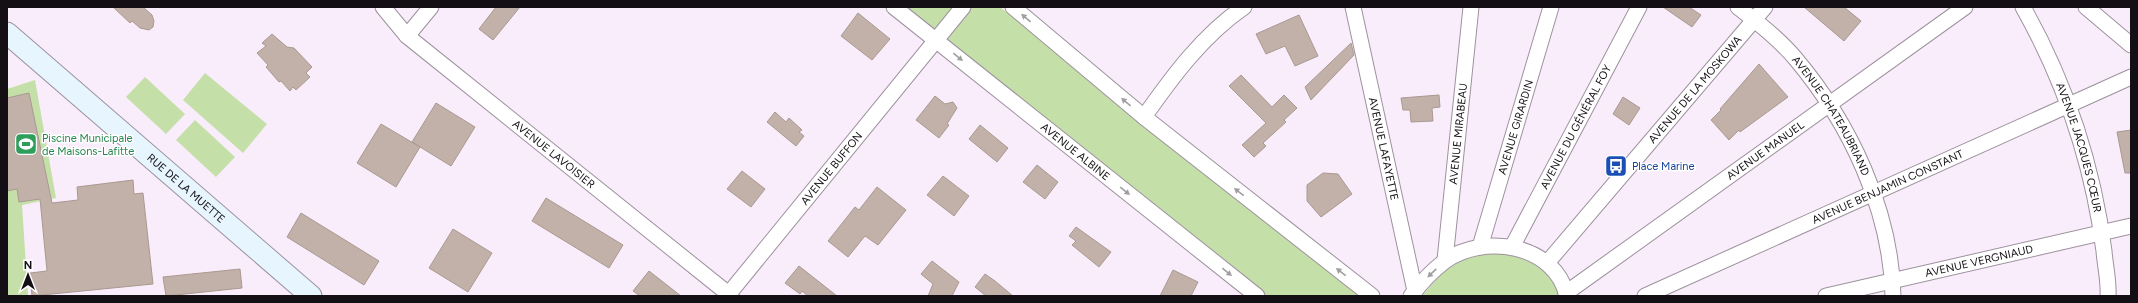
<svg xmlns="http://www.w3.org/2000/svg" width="2138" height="303" viewBox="0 0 2138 303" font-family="Figtree,sans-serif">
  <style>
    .green { fill: #c4dfa8 }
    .building { fill: #c2b1a9; stroke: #aa9991 }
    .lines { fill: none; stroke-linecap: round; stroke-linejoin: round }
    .street-casing { stroke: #9d929e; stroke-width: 17 }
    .secondary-casing { stroke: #9d929e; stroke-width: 23 }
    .street { stroke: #fff; stroke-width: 15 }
    .secondary { stroke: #e6f5fe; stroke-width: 21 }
    .oneway { fill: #a19fa1 }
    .labels { text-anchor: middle; stroke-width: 3; stroke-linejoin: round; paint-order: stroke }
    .street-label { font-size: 11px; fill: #130f14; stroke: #fff }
    .leisure-label { font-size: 11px; fill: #27864d; stroke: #fff; text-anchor: start }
    .transit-label { font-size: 11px; fill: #164399; stroke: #fff; text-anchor: start }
  </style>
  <rect width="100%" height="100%" fill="#faedfb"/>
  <!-- green -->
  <path class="green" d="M904,7H1000L1361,296H1266Z
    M205,73L267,124L243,153L183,100Z
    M145,77L185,114L166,134L126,97Z
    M35,80L56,198L22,205L28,296H7V89Z
    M195,120L235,157L216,177L176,140Z
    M1492,252C1525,256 1546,263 1560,296H1422L1443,272L1465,258Z"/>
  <!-- building -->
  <path class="building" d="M113,7H143L152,15L154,21L153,27L149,30L140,28L132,21L130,23Z
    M496,7H520L493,40L479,29Z
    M1663,7H1689L1701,15L1692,27Z
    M1804,7H1844L1861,21L1844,41Z
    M858,13L890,39L872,60L841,36Z
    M1299,15L1318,56L1295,66L1285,46L1266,54L1256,34Z
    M272,34L287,47L294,48L312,67L306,73L310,77L296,90L293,87L290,91L281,81L279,82L266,67L268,65L257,53L266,46L262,43Z
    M1351,43L1354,55L1311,100L1305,87Z
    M1759,64L1788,97L1740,132L1739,130L1729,140L1711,120L1721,110L1720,109Z
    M1241,75L1272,107L1284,95L1297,108L1284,120L1286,122L1263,143L1266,146L1254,157L1242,145L1266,123L1229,86Z
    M29,93L52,203L78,200L77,187L133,180L134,194L143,193L153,284L32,296L30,273L47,271L40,199L19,202L17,189L7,191V98Z
    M1439,95L1440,107L1432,108L1433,121L1411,122L1410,110H1403L1401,98Z
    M935,96L945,104L953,102L957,108L947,124L949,125L939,138L916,120Z
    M1623,97L1640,108L1629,125L1613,114Z
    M436,103L475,127L451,166L412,142Z
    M775,112L786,122L789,118L802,130L799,132L804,136L796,146L767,122Z
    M381,124L420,147L396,187L357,163Z
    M980,125L1008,148L997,162L969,139Z
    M2131,130V173H2125L2117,132Z
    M1037,165L1058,182L1045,199L1023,182Z
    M742,171L765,189L751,207L727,189Z
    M1323,173L1338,174L1352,194L1321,217L1307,201V185Z
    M943,176L969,196L954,216L927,195Z
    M877,187L906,210L878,245L865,236L848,257L828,241L855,207L859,210Z
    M546,198L623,245L609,268L532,221Z
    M301,213L379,261L364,285L287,237Z
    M1076,227L1111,252L1099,267L1072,245L1076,241L1069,236Z
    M453,229L492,253L468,292L429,268Z
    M932,261L959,282L952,296H928L933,284L921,274Z
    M799,266L837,296H808L802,291L800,294L785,283Z
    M240,269L242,288L166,296L163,277Z
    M1173,270L1198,282L1191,296H1160Z
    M649,271L681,296H640L633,291Z
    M985,274L995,281L1013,296H986L975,287Z"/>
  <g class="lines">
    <!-- street casing -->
    <g class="street-casing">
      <g id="street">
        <path id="s1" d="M383,7L407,36L731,296"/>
        <path id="s2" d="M894,7L1257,296"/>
        <path d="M1013,7L1144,117L1372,296"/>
        <path id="s3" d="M1353,7L1415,291"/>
        <path id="s4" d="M1738,7C1757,22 1779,39 1795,58C1850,123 1891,210 1893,296"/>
        <path id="s5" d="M2023,7C2065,82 2093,165 2104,251C2105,265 2109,281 2108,296"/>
        <path d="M2086,7L2131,45"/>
        <path d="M407,36L431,7"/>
        <path d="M1144,117C1172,77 1203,35 1244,7"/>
        <path id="s6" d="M1480,247L1551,7"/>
        <path id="s7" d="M1512,247L1639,7"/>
        <path id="s8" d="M1445,260L1471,7"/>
        <path id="s9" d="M1547,263L1765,7"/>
        <path id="s10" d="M1566,293L1965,7"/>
        <path id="s11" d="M727,296L963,7"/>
        <path d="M1411,296C1420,284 1433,270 1445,261C1484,233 1555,244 1567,296"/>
        <path id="s12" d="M1645,296L2131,77"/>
        <path id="s13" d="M1826,296L2131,226"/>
      </g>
    </g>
    <!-- secondary casing -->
    <g class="secondary-casing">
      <g id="secondary">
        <path id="s14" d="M7,33L311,296"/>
      </g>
    </g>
    <!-- street -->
    <use href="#street" class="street"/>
    <!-- secondary -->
    <use href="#secondary" class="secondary"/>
  </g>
  <!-- one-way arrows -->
  <defs><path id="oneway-solid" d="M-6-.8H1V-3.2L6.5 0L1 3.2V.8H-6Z"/></defs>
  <g class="oneway">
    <use href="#oneway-solid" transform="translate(1026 18) rotate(-140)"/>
    <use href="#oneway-solid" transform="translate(958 57) rotate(39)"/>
    <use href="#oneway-solid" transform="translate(1126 102) rotate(-140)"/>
    <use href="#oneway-solid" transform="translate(1125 191) rotate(39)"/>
    <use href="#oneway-solid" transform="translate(1239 192) rotate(-142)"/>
    <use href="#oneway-solid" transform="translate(1227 272) rotate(39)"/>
    <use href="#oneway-solid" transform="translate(1341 272) rotate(-142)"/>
    <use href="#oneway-solid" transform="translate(1432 273) rotate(136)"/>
  </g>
  <!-- icons -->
  <defs>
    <g id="stadium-square" transform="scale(1.15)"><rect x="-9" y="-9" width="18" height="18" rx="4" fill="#2e9e5b" stroke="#fff"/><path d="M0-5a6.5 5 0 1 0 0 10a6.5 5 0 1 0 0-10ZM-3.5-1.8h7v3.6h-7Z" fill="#fff"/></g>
    <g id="bus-square" transform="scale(1.15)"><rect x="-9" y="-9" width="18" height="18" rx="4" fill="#1a4fb4" stroke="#fff"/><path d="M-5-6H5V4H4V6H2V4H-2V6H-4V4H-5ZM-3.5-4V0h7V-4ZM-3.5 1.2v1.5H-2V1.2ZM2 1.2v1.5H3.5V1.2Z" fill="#fff"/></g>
  </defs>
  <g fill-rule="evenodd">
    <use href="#stadium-square" x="26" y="144"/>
    <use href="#bus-square" x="1616" y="166"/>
  </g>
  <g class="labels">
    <!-- street labels -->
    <g class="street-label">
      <text dy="4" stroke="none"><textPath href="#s9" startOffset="228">AVENUE DE LA MOSKOWA</textPath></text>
      <text dy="4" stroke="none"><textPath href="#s4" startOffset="145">AVENUE CHATEAUBRIAND</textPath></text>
      <text dy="4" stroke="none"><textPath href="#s6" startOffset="125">AVENUE GIRARDIN</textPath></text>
      <text dy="4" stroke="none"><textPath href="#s7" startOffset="136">AVENUE DU GÉNÉRAL FOY</textPath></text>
      <text dy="4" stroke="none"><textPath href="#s8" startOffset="127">AVENUE MIRABEAU</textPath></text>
      <text dy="4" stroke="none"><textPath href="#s5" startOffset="152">AVENUE JACQUES CŒUR</textPath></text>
      <text dy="4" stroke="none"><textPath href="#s3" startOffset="145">AVENUE LAFAYETTE</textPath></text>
      <text dy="4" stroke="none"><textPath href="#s10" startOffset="245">AVENUE MANUEL</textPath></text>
      <text dy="4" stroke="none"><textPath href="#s2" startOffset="232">AVENUE ALBINE</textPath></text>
      <text dy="4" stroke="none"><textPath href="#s1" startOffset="226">AVENUE LAVOISIER</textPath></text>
      <text dy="4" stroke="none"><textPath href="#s11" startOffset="165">AVENUE BUFFON</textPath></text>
      <text dy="4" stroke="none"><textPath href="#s12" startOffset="266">AVENUE BENJAMIN CONSTANT</textPath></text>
      <text dy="4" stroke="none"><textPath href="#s14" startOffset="237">RUE DE LA MUETTE</textPath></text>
      <text dy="4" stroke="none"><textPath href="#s13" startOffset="157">AVENUE VERGNIAUD</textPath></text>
    </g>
    <!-- leisure labels -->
    <g class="leisure-label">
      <text x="42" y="142">Piscine Municipale<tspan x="42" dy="13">de Maisons-Lafitte</tspan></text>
    </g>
    <!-- transit labels -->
    <g class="transit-label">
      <text x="1632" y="170">Place Marine</text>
    </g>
  </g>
  <!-- border -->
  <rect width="2138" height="303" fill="none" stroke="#130f14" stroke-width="16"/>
  <!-- north arrow -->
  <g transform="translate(28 275)" stroke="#ffffff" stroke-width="3" paint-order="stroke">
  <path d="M0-3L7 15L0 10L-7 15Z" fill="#130f14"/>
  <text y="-6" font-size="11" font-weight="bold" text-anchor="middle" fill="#130f14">N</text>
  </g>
</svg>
